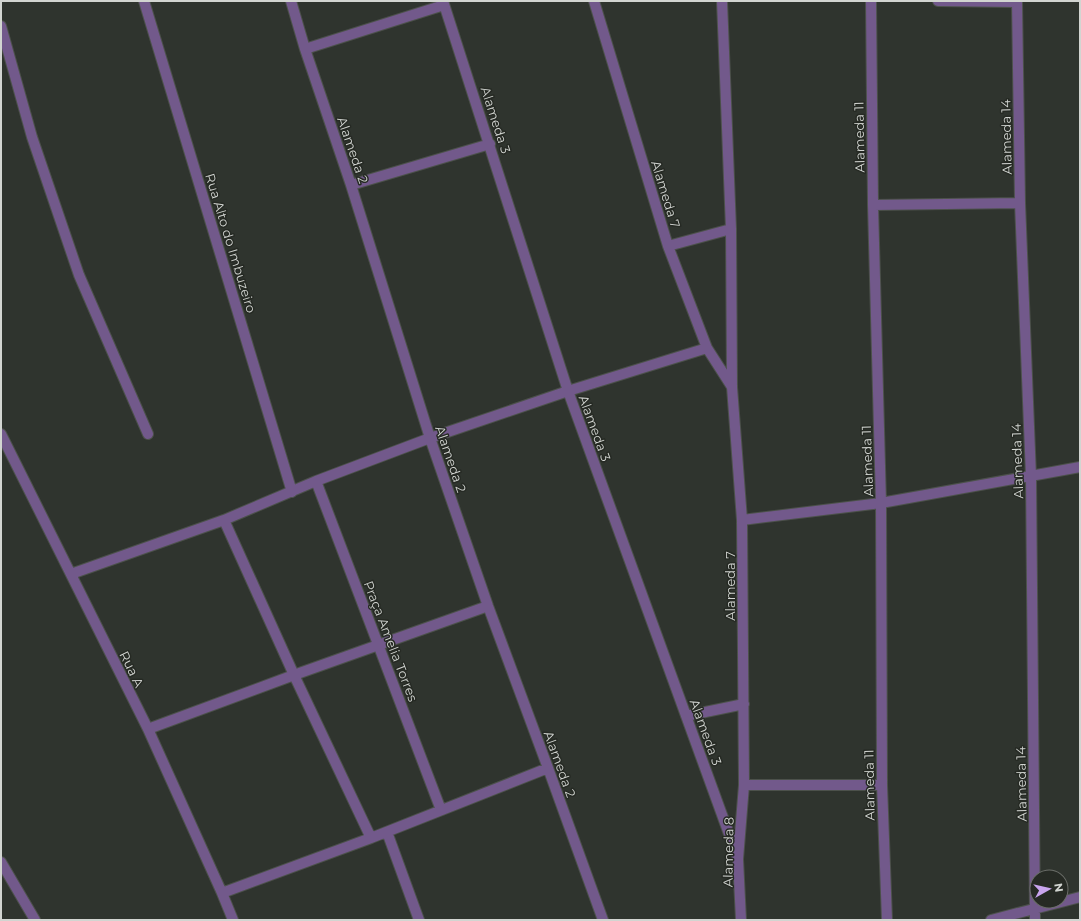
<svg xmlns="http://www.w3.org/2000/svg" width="1081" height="921" viewBox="0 0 1081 921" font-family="Montserrat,sans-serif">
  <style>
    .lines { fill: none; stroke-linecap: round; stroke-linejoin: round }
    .minor-casing { stroke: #4c514b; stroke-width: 12 }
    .minor { stroke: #72598b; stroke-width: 10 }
    .labels { text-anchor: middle; stroke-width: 3; stroke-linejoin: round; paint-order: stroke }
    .street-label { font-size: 13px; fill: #d2d5d1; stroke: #262a24 }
  </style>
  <rect width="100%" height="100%" fill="#2f342e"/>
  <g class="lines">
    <!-- minor casing -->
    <g class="minor-casing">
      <path id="minor" d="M144,1L292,492
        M291,1L305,49L351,185L430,438L488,606L548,768L603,920
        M443,1L568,391L737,856
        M594,1L668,246L707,348L732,387
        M722,1L731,229L732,387L742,520L744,785L738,859L741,920
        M871,1L873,205L881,503L882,785L887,920
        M938,1L1017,2
        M1017,1L1020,203L1031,476L1035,920
        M1,26L32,137L79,275L148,434
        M305,49L444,5
        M351,185L490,144
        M873,205L1020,203
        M668,246L731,229
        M1,434L148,729L222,893L233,920
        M316,481L441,810
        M224,520L294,675L371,838
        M742,520L881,503L1080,467
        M71,574L224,520L316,481L430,438L568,391L707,348
        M686,716L744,704
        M148,729L294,675L488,606
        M744,785H882
        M387,832L419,920
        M1,862L35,920
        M222,893L371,838L548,768
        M991,920L1080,897"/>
    </g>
    <!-- minor -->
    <use href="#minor" class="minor"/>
  </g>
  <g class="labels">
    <!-- street labels -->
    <g class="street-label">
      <text transform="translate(496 120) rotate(72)" y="5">Alameda 3</text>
      <text transform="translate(859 137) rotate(-91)" y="5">Alameda 11</text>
      <text transform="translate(1006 137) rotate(-91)" y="5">Alameda 14</text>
      <text transform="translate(353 150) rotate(71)" y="5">Alameda 2</text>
      <text transform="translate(666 194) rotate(73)" y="5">Alameda 7</text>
      <text transform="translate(231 243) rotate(73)" y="5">Rua Alto do Imbuzeiro</text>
      <text transform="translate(595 428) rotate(70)" y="5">Alameda 3</text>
      <text transform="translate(451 459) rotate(71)" y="5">Alameda 2</text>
      <text transform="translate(867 461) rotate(-92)" y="5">Alameda 11</text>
      <text transform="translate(1017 461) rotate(-92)" y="5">Alameda 14</text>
      <text transform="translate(730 586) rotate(-90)" y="5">Alameda 7</text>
      <text transform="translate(391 641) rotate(69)" y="5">Praça Amelia Torres</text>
      <text transform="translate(132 669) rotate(64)" y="5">Rua A</text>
      <text transform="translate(706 732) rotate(70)" y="5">Alameda 3</text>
      <text transform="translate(560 764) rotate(70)" y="5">Alameda 2</text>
      <text transform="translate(1021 784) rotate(-91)" y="5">Alameda 14</text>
      <text transform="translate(869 785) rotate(-91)" y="5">Alameda 11</text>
      <text transform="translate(728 852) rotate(-89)" y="5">Alameda 8</text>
    </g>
  </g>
  <!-- border -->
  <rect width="1081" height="921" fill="none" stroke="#d2d5d1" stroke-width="4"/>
  <!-- north arrow -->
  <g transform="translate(1049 889) rotate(82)"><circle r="19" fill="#262a24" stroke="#6b6e69"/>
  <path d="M0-3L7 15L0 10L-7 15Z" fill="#c9a5ee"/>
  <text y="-6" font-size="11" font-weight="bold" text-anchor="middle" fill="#d2d5d1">N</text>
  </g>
</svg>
